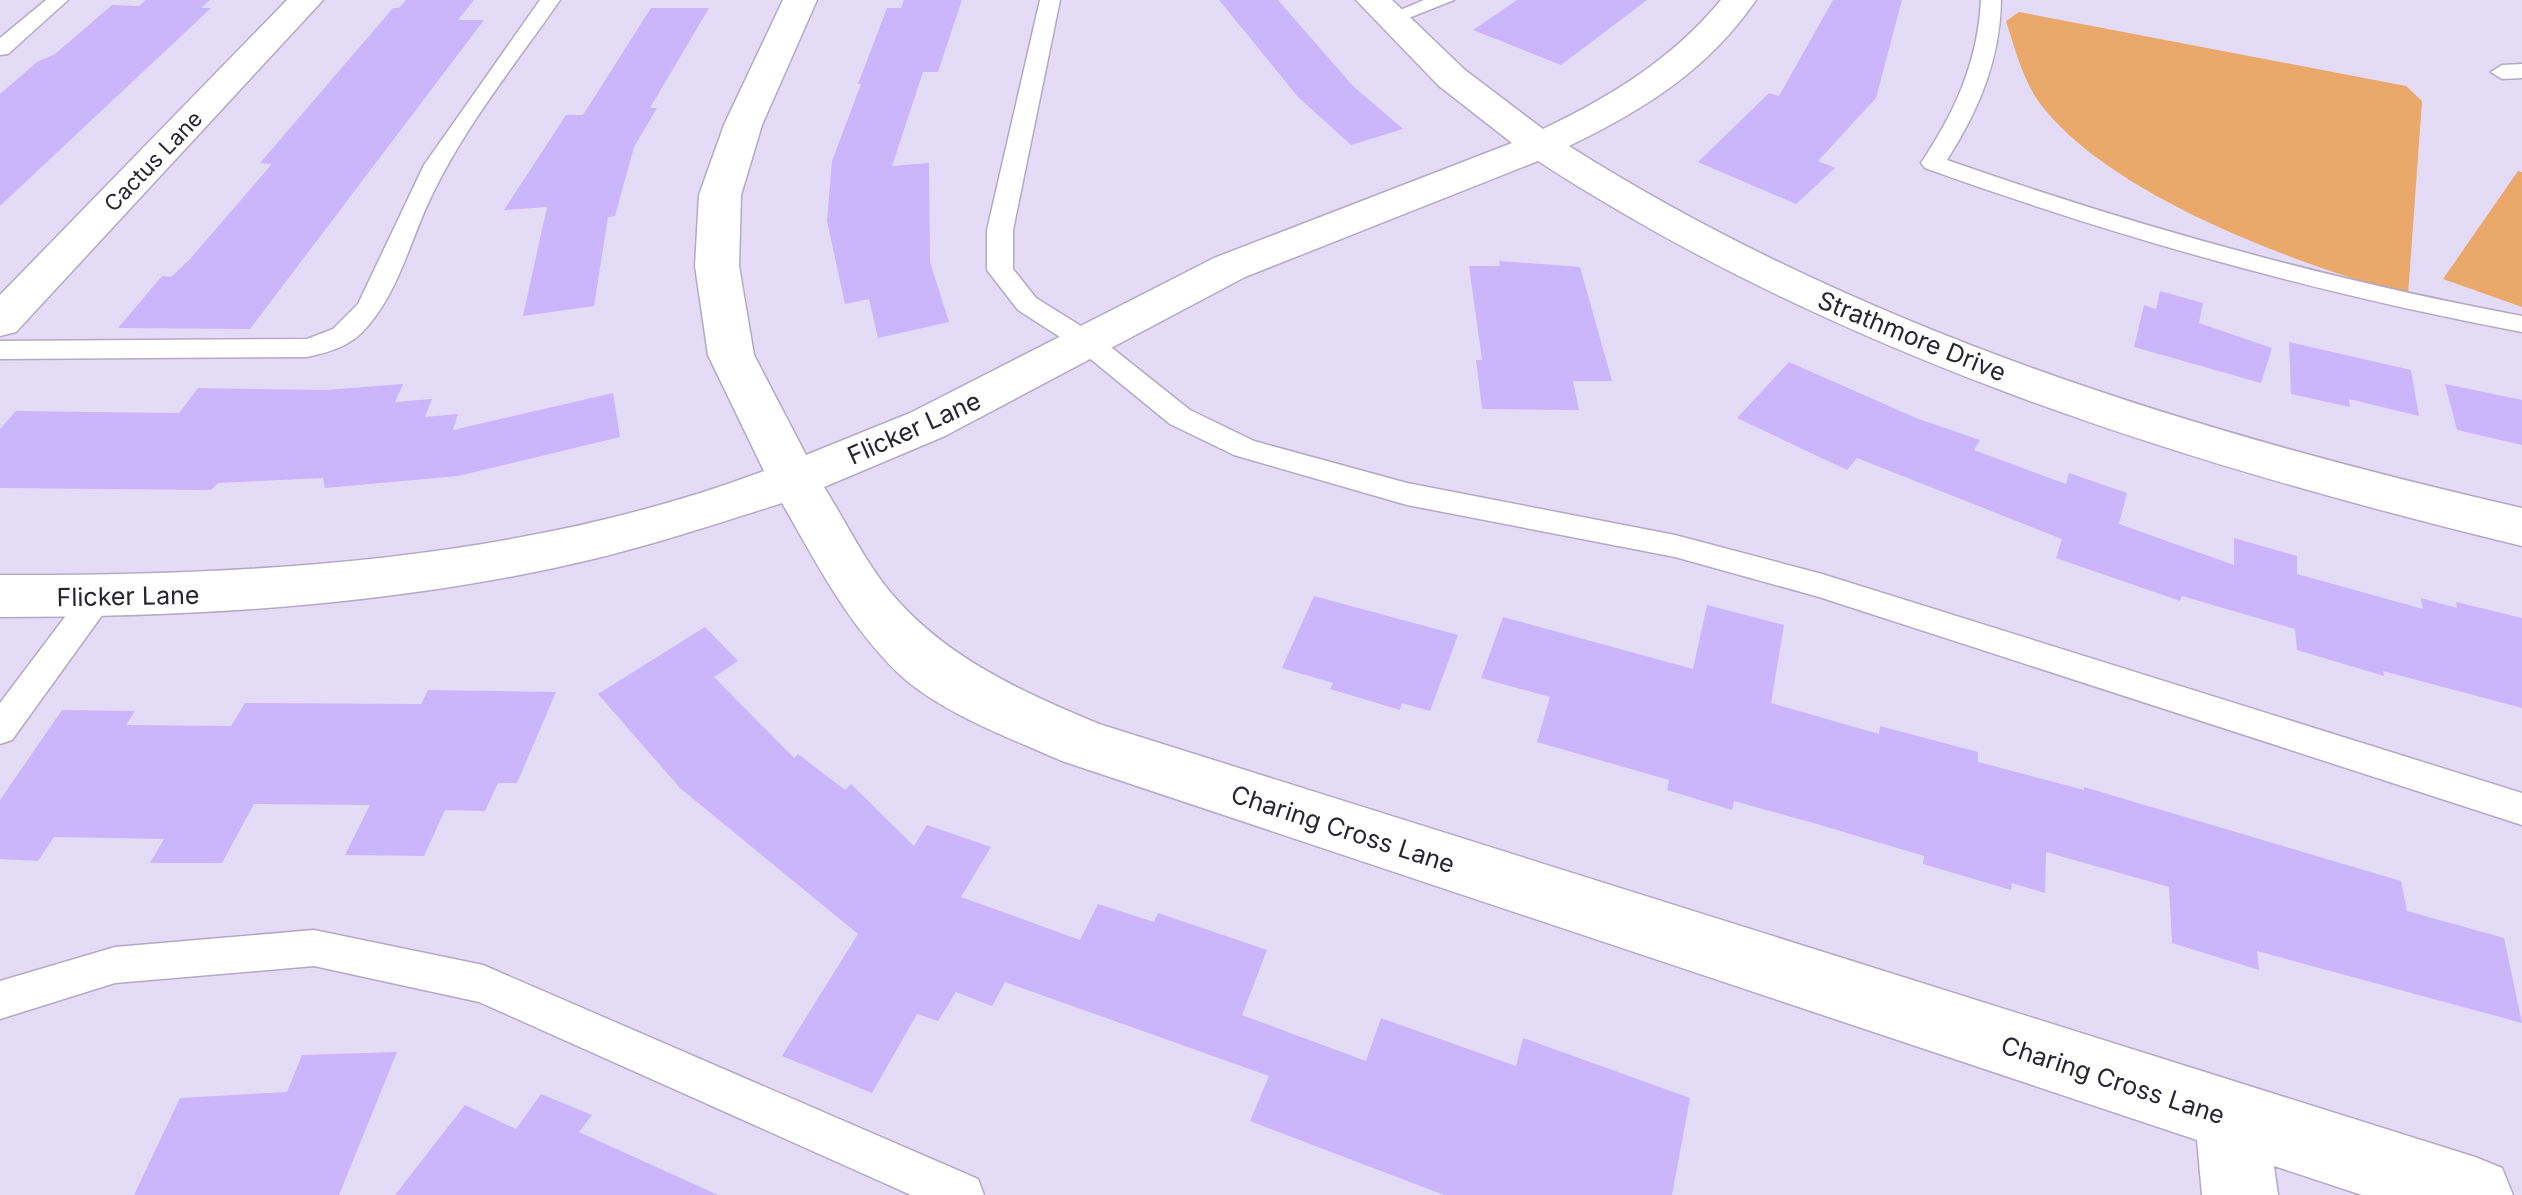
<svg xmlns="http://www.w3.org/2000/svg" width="2522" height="1195" viewBox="0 0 2522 1195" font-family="Inter,sans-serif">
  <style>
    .green { fill: #eba86b }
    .building { fill: #cbb5fb }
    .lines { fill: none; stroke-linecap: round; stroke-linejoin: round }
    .service-casing { stroke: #b2aac4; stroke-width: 3 }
    .minor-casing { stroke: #b2aac4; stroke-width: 3 }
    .service { fill: #fff; fill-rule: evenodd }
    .minor { fill: #fff; fill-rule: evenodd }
    .labels { text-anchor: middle; stroke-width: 8; stroke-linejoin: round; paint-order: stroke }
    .far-street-label { font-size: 22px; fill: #282530; stroke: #fff }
    .street-label { font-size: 25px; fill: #282530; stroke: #fff }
  </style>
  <rect width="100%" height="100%" fill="#e4dcf7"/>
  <!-- green -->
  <path class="green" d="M2019,12L2406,86L2422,101L2408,295C2299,265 2113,197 2042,106C2024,84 2015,49 2006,21Z
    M2518,171L2522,172V307L2443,279Z"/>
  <!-- building -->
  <path class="building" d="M146,0H210L201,8H211L0,206V94L37,62L55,54L112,5L139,6Z
    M406,0H474L458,20H484L250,329L118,328L162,276L171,277L190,259L272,164L260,163L393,8H399Z
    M904,0H962L938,72H923L892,166L929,163L930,262L949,322L878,338L869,299L845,304L827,221L832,161L861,84H858L887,8H901Z
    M1219,0H1278L1353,86L1403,129L1351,145L1298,97Z
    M1517,0H1647L1561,65L1473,30Z
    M1833,0H1902L1876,98L1818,161L1835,168L1796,204L1698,162L1769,93L1779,96Z
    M651,8H709L650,108H657L634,147L615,216L608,217L594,306L523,316L547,207L504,210L566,115H583Z
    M1499,261L1580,267L1612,381H1573L1579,410L1482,409L1476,360H1482L1469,266H1500Z
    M2160,291L2203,303L2199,323L2272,348L2261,383L2134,347L2144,305L2156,309Z
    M2289,342L2411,370L2419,416L2349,399L2350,407L2291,394Z
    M1789,362L1916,418L1980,440L1974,450L2066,484L2069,473L2127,493L2119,524L2234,565V538L2297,556V574L2423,609L2421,598L2457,608L2456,602L2522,618V708L2383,671L2384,676L2297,650L2295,629L2182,596L2180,601L2056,558L2062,539L1857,458L1847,470L1737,418Z
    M403,384L395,402L432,399L425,417L458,414L453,430L613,393L620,437L458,476L325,488L323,478L218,483L211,490L0,488V429L16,411L179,413L198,388L325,390Z
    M2445,384L2522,400V445L2457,430Z
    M1314,596L1458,635L1430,711L1402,703L1400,710L1330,689L1333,683L1282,668Z
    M1707,605L1784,625L1771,703L1879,734L1880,726L1978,752V762L2084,790V787L2401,881L2407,911L2504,938L2522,1023L2257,951L2259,970L2172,943L2169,887L2046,852L2045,893L2012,883L2011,890L1923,864L1924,856L1817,824L1734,801L1732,810L1667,790L1669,780L1537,742L1550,697L1481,678L1503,617L1693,669Z
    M705,627L738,661L714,677L794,758L798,754L845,790L851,784L914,846L927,825L991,847L961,897L1080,940L1098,904L1154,922L1158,913L1267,950L1242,1015L1366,1061L1381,1018L1516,1066L1523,1038L1690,1098L1672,1195H1444L1250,1121L1269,1076L1005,982L992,1006L956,992L938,1021L917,1014L872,1093L782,1056L858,934L680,788L598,694Z
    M428,690L556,692L517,783H498L485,811L445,810L424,856L345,855L370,805L254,804L222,863H150L164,839L54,837L38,861L0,859V800L62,710L135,711L126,725L231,726L245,703L421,704Z
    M397,1052L339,1195H134L180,1098L287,1092L302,1055Z
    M541,1094L592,1115L579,1132L718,1195H395L465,1105L516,1129Z"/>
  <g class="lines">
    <!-- service casing -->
    <g class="service-casing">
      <path id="service" d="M46,0H68L8,54L0,55V38Z
        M540,0H560C517,62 468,122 434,191C411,236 401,288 367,327C351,346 330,352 307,357L0,359V341L307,339L333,329L358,304L424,165Z
        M1040,0H1060L1013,230V269L1036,298L1097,336L1190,410L1254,441L1407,483L1675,535L1822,574L2522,793V825L1819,597L1675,557L1407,505L1234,455L1170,424L1077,348L1018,310L987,270V230Z
        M1424,0H1454L1396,23L1389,25L1379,19Z
        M1981,0H2001C2000,60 1979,110 1947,160C2135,226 2325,279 2522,316V332C2318,294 2120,238 1925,168L1921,163C1955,112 1978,62 1981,0Z
        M2522,64V78L2502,79L2491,72L2502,65Z
        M97,586L108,589L113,598L108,607L12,740L0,744V703L86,589Z
        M314,930L483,965L978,1179L984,1195H911L479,1002L314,966L115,983L0,1019V981L115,947Z"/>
    </g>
    <!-- minor casing -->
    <g class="minor-casing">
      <path id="minor" d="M287,0H323L16,332L0,336V295Z
        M783,0H817L762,125L741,195L739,266L754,355L806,455L910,413L1214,258L1512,143L1439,86L1356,0H1392L1465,70L1543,129C1612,96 1672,59 1721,0H1756C1709,69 1644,110 1569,146C1858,329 2191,432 2522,508V546C2180,463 1835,354 1538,161L1245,277L945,436L824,487C846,522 865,562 891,593C947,659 1021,691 1099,724L2475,1157L2502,1168L2513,1195H2362L2274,1166L2278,1195H2202L2197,1140L1062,761C1010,738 941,713 899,674C848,625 817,564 782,503C707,527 631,552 554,568C371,607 187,617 0,617V575C253,576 525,561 764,471L708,355L695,266L699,195L724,125Z"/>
    </g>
    <!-- service -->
    <use href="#service" class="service"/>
    <!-- minor -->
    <use href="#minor" class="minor"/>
  </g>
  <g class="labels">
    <!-- far-street labels -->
    <g class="far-street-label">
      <text transform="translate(153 161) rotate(-46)" y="8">Cactus Lane</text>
    </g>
    <!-- street labels -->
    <g class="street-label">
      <text transform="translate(1912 336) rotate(22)" y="9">Strathmore Drive</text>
      <text transform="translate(914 428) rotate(-24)" y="9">Flicker Lane</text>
      <text transform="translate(128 596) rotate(-1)" y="9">Flicker Lane</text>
      <text transform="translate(1343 829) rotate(18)" y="9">Charing Cross Lane</text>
      <text transform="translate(2113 1080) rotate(18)" y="9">Charing Cross Lane</text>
    </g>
  </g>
</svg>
